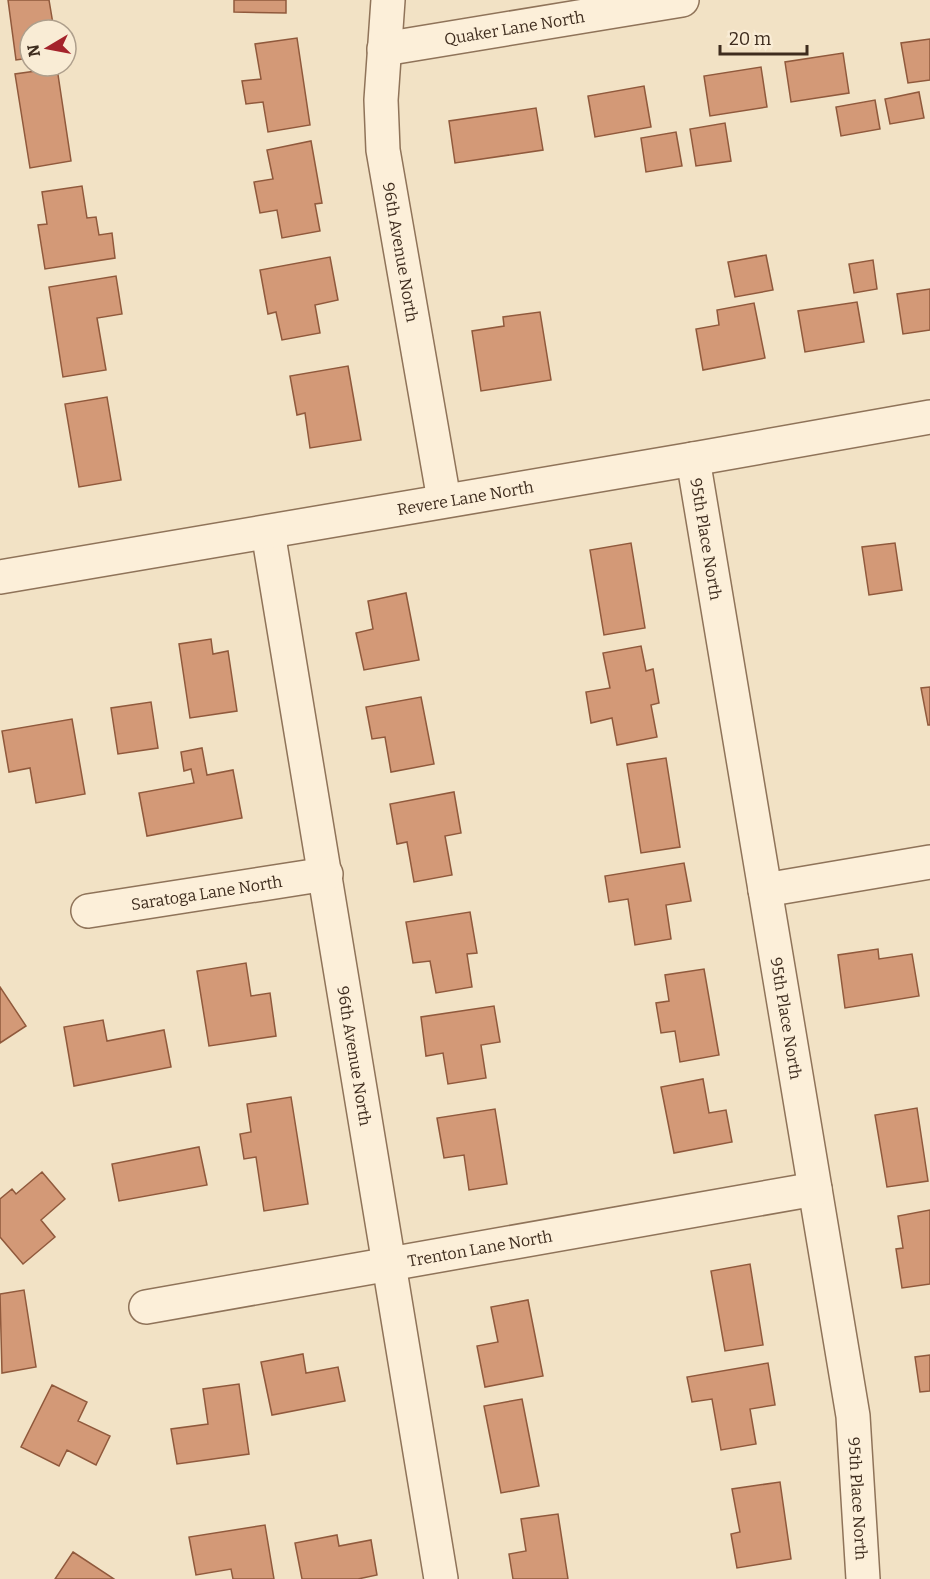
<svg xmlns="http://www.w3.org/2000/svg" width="930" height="1579" viewBox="0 0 930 1579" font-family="Bitter,serif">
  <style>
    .building { fill: #d39977; stroke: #90593c; stroke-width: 1.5 }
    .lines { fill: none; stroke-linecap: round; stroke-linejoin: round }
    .minor-casing { stroke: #8f7359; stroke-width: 36 }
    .minor { stroke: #fcefd9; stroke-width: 33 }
    .labels { text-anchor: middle; stroke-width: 6; stroke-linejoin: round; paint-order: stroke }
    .street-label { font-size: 16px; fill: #3e2c1e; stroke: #f9ecd5 }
  </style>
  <rect width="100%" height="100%" fill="#f2e2c5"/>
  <!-- building -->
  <path class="building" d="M8,0H49L54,30H30V58L16,60Z
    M234,0H286V13L234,12Z
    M297,38L310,125L268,132L263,102L246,104L242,81L261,79L255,44Z
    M930,39V80L908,83L901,43Z
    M843,53L849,93L791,102L785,62Z
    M761,67L767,107L710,116L704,76Z
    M57,68L71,161L30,168L15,74Z
    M644,86L651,127L595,137L588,96Z
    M919,92L924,118L890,124L885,99Z
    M875,100L880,129L841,136L836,107Z
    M536,108L543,150L455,163L449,121Z
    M725,123L731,161L696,166L690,129Z
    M676,132L682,166L646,172L641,138Z
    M311,141L322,203L315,204L320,231L282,238L277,210L260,213L254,182L273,179L267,150Z
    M82,186L87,218L96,217L99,235L112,233L115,258L45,269L38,225L47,224L42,192Z
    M766,255L773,290L735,297L728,262Z
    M330,257L338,300L315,305L320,333L282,340L276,312L268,314L260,270Z
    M873,260L877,289L854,293L849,264Z
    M116,276L122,314L97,318L106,370L63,377L49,287Z
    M930,289V330L903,334L897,294Z
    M857,302L864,342L805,352L798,311Z
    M754,303L765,358L703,370L696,329L719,325L717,310Z
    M540,312L551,380L481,391L472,331L504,326L503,317Z
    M348,366L361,440L310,448L305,413L297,415L290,376Z
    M107,397L121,480L79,487L65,404Z
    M631,543L645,628L604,635L590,550Z
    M895,543L902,590L869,595L862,547Z
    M406,593L419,660L364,670L356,633L373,629L368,601Z
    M211,639L213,654L228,651L237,711L190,718L179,644Z
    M641,646L646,671L653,669L659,703L651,705L657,737L617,745L612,718L591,723L586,692L610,688L603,653Z
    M930,687V725H928L921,688Z
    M421,697L434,764L391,772L385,737L372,739L366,707Z
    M151,702L158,748L118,754L111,708Z
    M72,719L85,794L36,803L30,768L9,772L2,731Z
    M202,748L207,775L233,770L242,818L147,836L139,793L194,783L191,769L184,771L181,752Z
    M666,758L680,847L641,853L627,764Z
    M454,792L461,833L445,836L452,875L414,882L407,842L397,844L390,804Z
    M684,863L691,901L666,905L671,939L635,945L628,899L609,902L605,876Z
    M470,912L477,953L467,954L472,987L436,993L430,961L413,963L406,922Z
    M878,949L879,959L912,954L919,996L845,1008L838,955Z
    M246,963L251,996L270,993L276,1036L209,1046L197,971Z
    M704,969L719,1055L680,1062L675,1031L661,1033L656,1003L669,1001L665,975Z
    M0,987L26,1026L0,1043Z
    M494,1006L500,1042L481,1045L486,1078L448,1084L443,1053L426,1056L421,1017Z
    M103,1020L107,1041L164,1030L171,1067L74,1086L64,1027Z
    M703,1079L709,1113L726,1110L732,1142L674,1153L661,1087Z
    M291,1097L308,1204L264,1211L256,1157L244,1159L240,1134L251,1132L247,1104Z
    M917,1108L928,1181L887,1187L875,1115Z
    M495,1109L507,1184L469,1190L464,1155L444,1158L437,1118Z
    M199,1147L207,1185L119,1201L112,1164Z
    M42,1172L65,1199L41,1220L55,1237L23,1264L0,1237V1199L12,1189L16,1194Z
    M930,1210V1284L902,1288L896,1249L903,1248L898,1216Z
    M750,1264L763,1345L725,1351L711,1271Z
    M24,1290L36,1367L2,1373L0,1294Z
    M528,1300L543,1376L485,1387L477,1346L498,1342L491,1307Z
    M303,1354L306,1373L338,1367L345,1401L272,1415L261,1362Z
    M930,1355V1391L920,1392L915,1357Z
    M768,1363L775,1405L750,1409L756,1444L721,1450L712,1399L692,1402L687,1377Z
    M239,1384L249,1454L177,1464L171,1429L208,1424L203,1389Z
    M52,1385L87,1402L78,1421L110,1436L96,1465L67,1450L59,1466L21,1447Z
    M522,1399L539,1486L501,1493L484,1406Z
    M780,1482L791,1559L737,1568L731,1534L740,1532L732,1489Z
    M558,1514L568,1579H513L509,1554L526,1551L521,1519Z
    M265,1525L274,1579H233L231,1569L196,1575L189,1537Z
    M337,1535L339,1546L371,1540L377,1575L358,1579H302L295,1543Z
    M73,1552L114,1579H55Z"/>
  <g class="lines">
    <!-- minor casing -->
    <g class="minor-casing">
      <g id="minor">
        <path id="s1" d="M388,0L381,100L383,150L444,500"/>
        <path id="s2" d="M384,49L682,0"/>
        <path id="s3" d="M693,459L853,1416L863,1579"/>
        <path id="s4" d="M268,532L441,1579"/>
        <path id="s5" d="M0,577L693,459L930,417"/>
        <path d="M765,890L930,862"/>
        <path id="s6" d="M88,911L326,874"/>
        <path id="s7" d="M146,1307L815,1189"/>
      </g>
    </g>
    <!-- minor -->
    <use href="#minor" class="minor"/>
  </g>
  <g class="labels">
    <!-- street labels -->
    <g class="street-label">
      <text dy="6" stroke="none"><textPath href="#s2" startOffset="132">Quaker Lane North</textPath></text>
      <text dy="6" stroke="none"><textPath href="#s1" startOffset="254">96th Avenue North</textPath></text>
      <text dy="6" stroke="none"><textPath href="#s5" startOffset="472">Revere Lane North</textPath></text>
      <text dy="6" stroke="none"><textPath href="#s3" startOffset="81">95th Place North</textPath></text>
      <text dy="6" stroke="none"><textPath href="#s6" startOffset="120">Saratoga Lane North</textPath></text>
      <text dy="6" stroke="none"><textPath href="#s3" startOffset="567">95th Place North</textPath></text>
      <text dy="6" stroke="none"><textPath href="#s4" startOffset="531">96th Avenue North</textPath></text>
      <text dy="6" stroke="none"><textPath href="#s7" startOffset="339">Trenton Lane North</textPath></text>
      <text dy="6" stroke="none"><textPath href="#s3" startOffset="1053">95th Place North</textPath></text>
    </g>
  </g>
  <!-- north arrow -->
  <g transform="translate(48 48) rotate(260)"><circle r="28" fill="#f9ecd5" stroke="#ae9f8c" stroke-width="1.5"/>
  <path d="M0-4.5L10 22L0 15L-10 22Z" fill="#a4232b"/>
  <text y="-9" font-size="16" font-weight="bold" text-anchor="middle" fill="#3e2c1e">N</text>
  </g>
  <!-- scale -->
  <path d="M720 45v9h87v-9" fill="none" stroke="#3e2c1e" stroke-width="3"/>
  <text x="729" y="45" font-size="18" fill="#3e2c1e" stroke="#f9ecd5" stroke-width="4.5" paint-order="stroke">20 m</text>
</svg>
